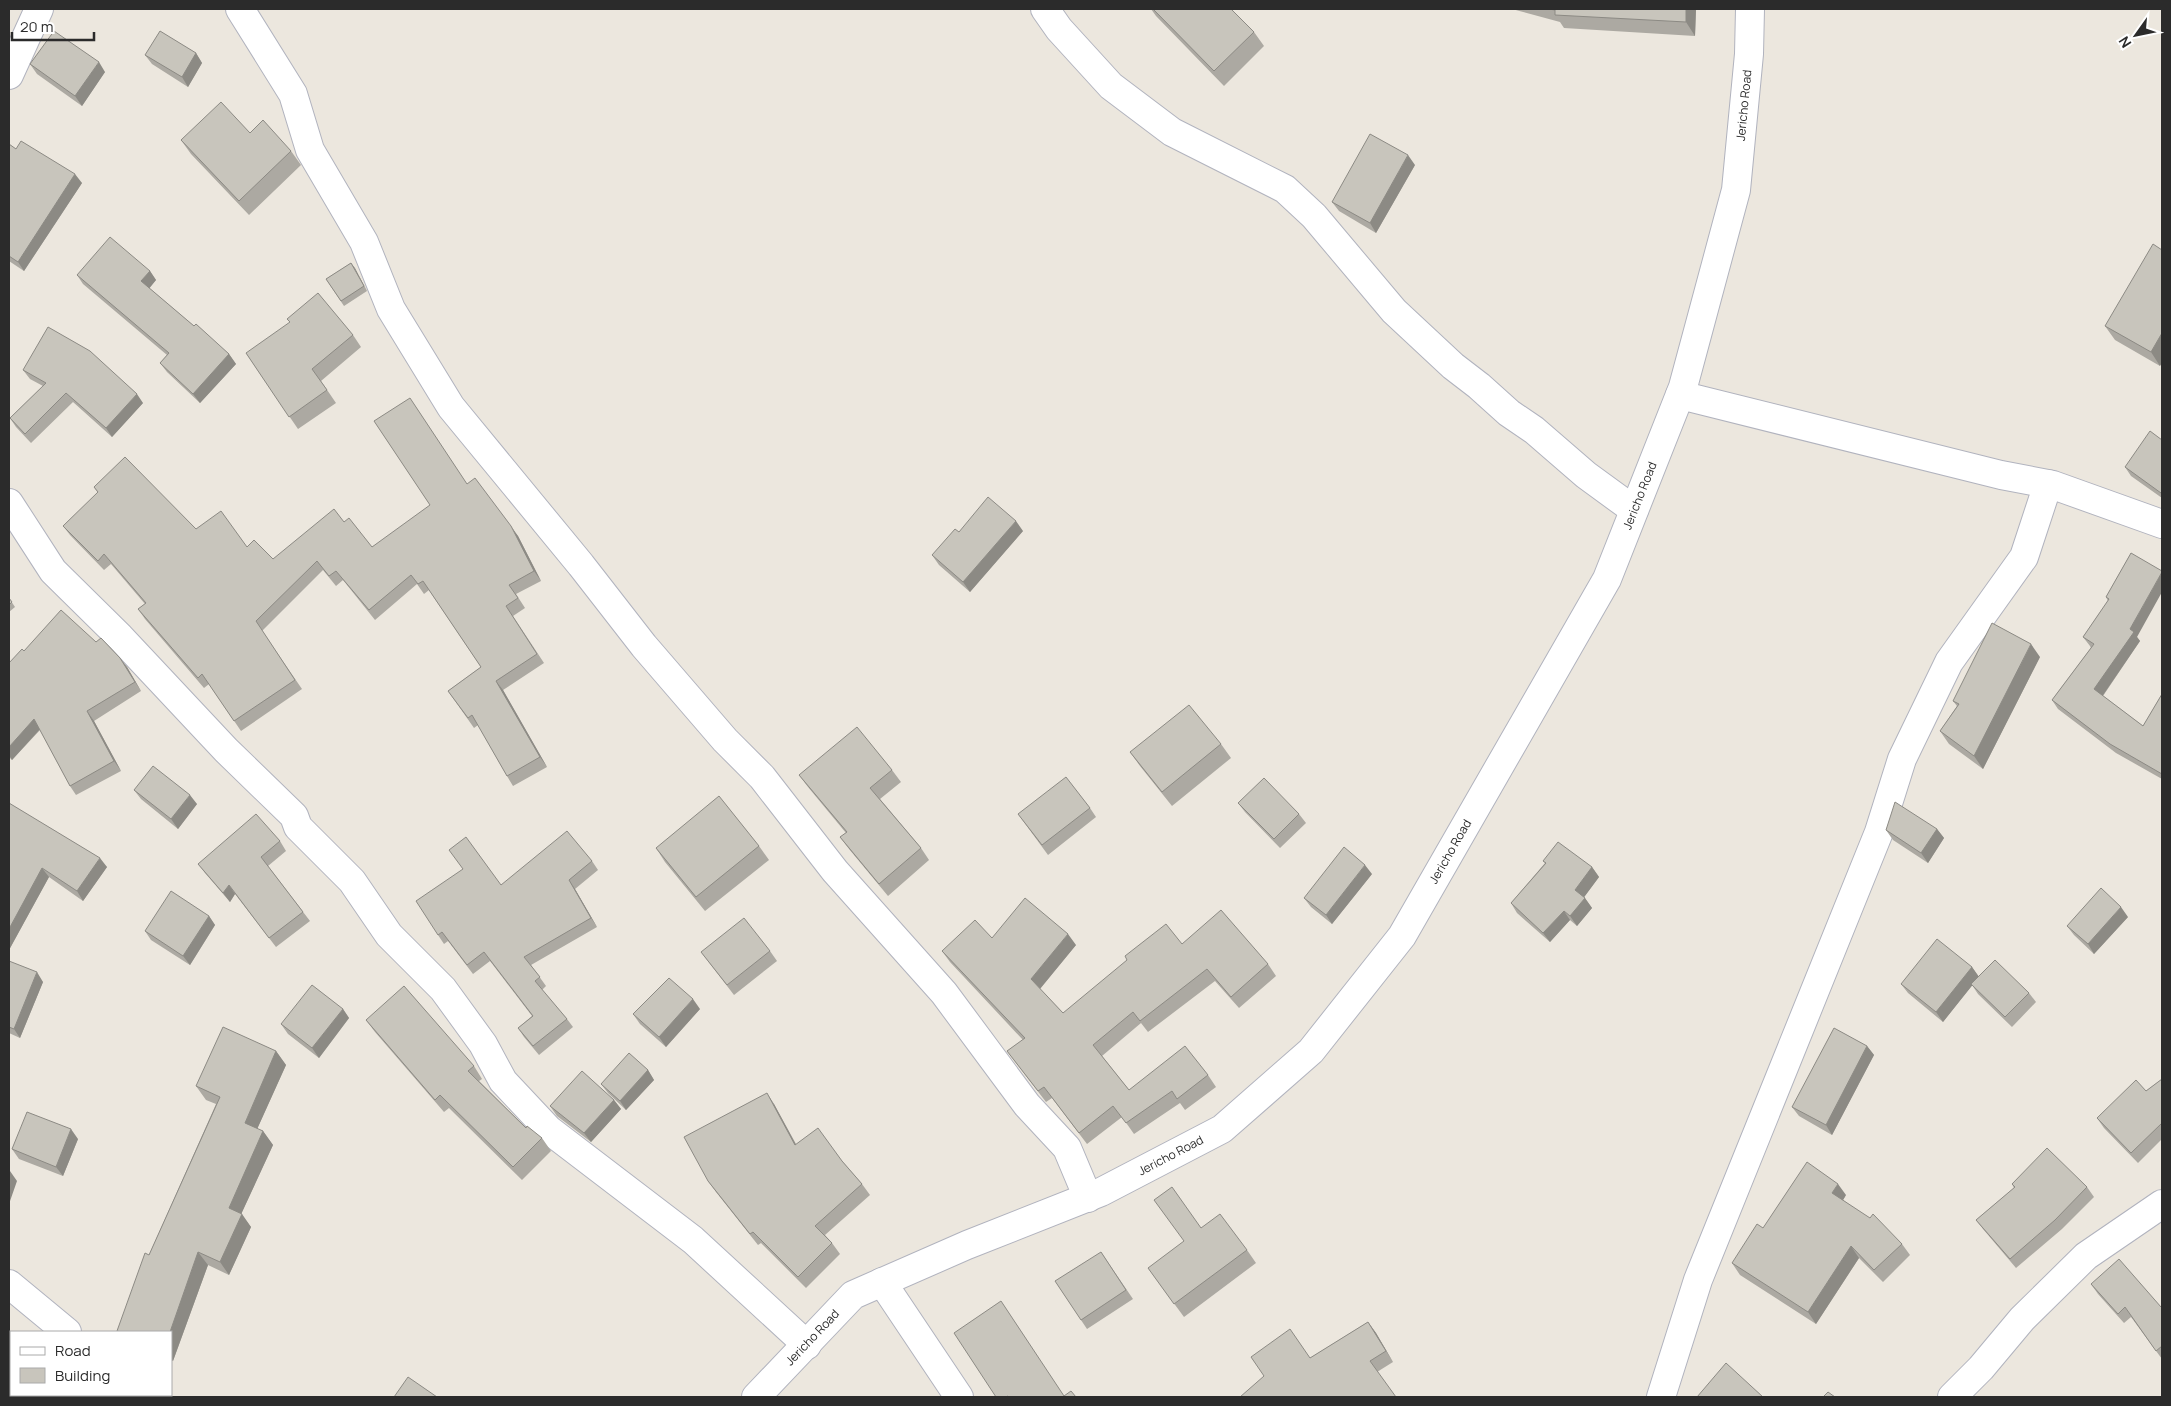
<svg xmlns="http://www.w3.org/2000/svg" width="2171" height="1406" viewBox="0 0 2171 1406" font-family="Manrope,sans-serif">
  <style>
    .lines { fill: none; stroke-linecap: round; stroke-linejoin: round }
    .minor-casing { stroke: #b1b3be; stroke-width: 30 }
    .minor { stroke: #fff; stroke-width: 28 }
    .wall { fill: #aca9a2 }
    .shaded-wall { fill: #8c8a84 }
    .building { fill: #c8c5bc; stroke: #8c8a84 }
    .labels { text-anchor: middle; stroke-width: 4; stroke-linejoin: round; paint-order: stroke }
    .street-label { font-size: 12px; fill: #2b2b2b; stroke: #fff }
  </style>
  <rect width="100%" height="100%" fill="#ece7de"/>
  <g class="lines">
    <!-- minor casing -->
    <g class="minor-casing">
      <g id="minor">
        <path d="M240,9L293,94L310,150L364,242L391,309L451,407L581,565L644,646L725,740L762,777L835,871L944,993L1027,1105L1067,1148L1088,1198"/>
        <path d="M1045,9L1059,29L1111,86L1172,132L1285,189L1314,216L1394,311L1453,366L1479,386L1509,413L1534,430L1586,475L1634,510"/>
        <path d="M9,75L39,9"/>
        <path d="M1680,395L2001,475L2053,485L2162,524"/>
        <path d="M9,503L53,571L120,637L226,750L294,816L298,827L352,881L389,935L443,989L483,1044L503,1081L549,1130L693,1240L807,1345"/>
        <path d="M882,1282L959,1397"/>
        <path d="M9,1284L67,1332"/>
        <path d="M143,1395L147,1397"/>
        <path id="s1" d="M756,1397L853,1295L967,1245L1101,1192L1222,1129L1311,1051L1402,936L1607,579L1683,387L1736,190L1749,54L1750,9"/>
        <path d="M1661,1397L1698,1280L1879,832L1902,759L1949,662L2024,557L2048,484"/>
        <path d="M1952,1397L1981,1368L2022,1319L2086,1256L2162,1204"/>
      </g>
    </g>
    <!-- minor -->
    <use href="#minor" class="minor"/>
  </g>
  <!-- wall -->
  <path class="wall" d="M1151,9H1231L1254,32L1264,46L1224,86L1156,16Z
    M1512,9H1696L1695,36L1564,28L1560,22Z
    M196,53L202,63L188,87L152,64L145,55Z
    M30,64L105,72L82,106L37,74Z
    M181,140L291,151L301,165L249,215L191,154Z
    M9,144L16,149L82,183L24,271L9,261Z
    M1415,165L1376,233L1339,211L1332,202Z
    M2162,250L2160,366L2115,340L2105,326Z
    M351,263L367,291L344,306L326,279Z
    M150,271L156,280L149,288L194,326L229,354L236,364L200,403L167,372L160,363L167,355L83,284L77,275Z
    M353,335L361,347L321,381L336,403L298,429L246,353Z
    M23,370L143,403L112,437L73,402L31,443L16,427L10,418L43,386L30,379Z
    M2162,440V498L2131,476L2125,467Z
    M467,484L518,536L541,581L516,594L525,608L513,616L544,663L503,690L547,767L513,786L507,776L478,725L474,728L448,691L481,667L429,590L424,594L417,584L375,620L343,580L336,586L323,570L262,631L302,689L241,731L209,684L204,688L145,619L138,609L145,604L111,564L104,570L70,535L63,526L98,493L94,487L196,529L247,547L273,559L344,522L372,547Z
    M1023,531L970,592L939,565L932,555L959,532Z
    M2131,553L2137,637L2140,641L2103,696L2143,726L2162,694V779L2116,753L2058,709L2052,700L2091,648L2090,646L2083,637L2108,601L2106,597Z
    M9,598L15,607L9,612Z
    M96,642L127,667L141,691L94,721L121,771L76,795L70,786L40,730L12,760L9,757V663L24,651Z
    M2040,657L1983,769L1949,744L1940,731L1957,706L1953,701Z
    M1221,744L1231,758L1172,806L1140,766L1130,752Z
    M892,770L901,782L880,799L921,848L929,860L888,896L849,849L840,837L846,833L808,787L799,775Z
    M134,790L197,804L178,829L141,799Z
    M9,803L107,867L83,901L49,877L9,950Z
    M1238,803L1299,814L1306,823L1280,848L1245,812Z
    M1090,808L1096,817L1048,855L1018,814Z
    M1937,829L1944,838L1928,863L1893,840L1886,830Z
    M280,841L286,851L268,866L310,921L276,947L235,894L230,902L205,873L198,864Z
    M759,846L769,860L705,911L665,862L656,848Z
    M592,861L598,870L575,889L597,927L531,965L546,986L542,990L567,1019L573,1027L539,1055L524,1037L518,1028L532,1016L490,961L473,974L448,941L444,944L438,935L501,885Z
    M1543,861L1592,867L1599,877L1584,897L1592,908L1577,926L1570,920L1550,942L1517,913L1511,903L1545,863Z
    M1372,874L1332,924L1311,907L1304,898Z
    M209,916L215,925L190,965L151,940L145,931Z
    M2128,917L2094,954L2074,935L2067,926Z
    M992,938L1076,945L1040,989L1063,1013L1182,944L1268,964L1276,976L1239,1008L1215,981L1148,1032L1141,1023L1102,1056L1129,1090L1208,1075L1216,1087L1185,1110L1180,1103L1134,1134L1122,1117L1087,1144L1052,1098L1046,1102L1007,1051L1023,1040L950,962L942,951Z
    M770,951L777,961L734,995L701,952Z
    M9,961L43,982L20,1038L9,1033Z
    M1972,967L1979,977L2029,993L2036,1002L2012,1027L1978,994L1972,985L1943,1022L1908,993L1901,984Z
    M343,1009L349,1018L319,1058L288,1034L281,1024Z
    M700,1009L666,1047L640,1024L633,1014Z
    M366,1020L474,1066L482,1079L479,1081L526,1128L542,1138L551,1151L522,1180L449,1108L444,1112L375,1032Z
    M1867,1046L1874,1055L1832,1135L1799,1116L1792,1107Z
    M276,1051L286,1065L257,1129L263,1131L273,1145L241,1214L251,1227L229,1275L208,1265L173,1361L171,1360V1332H118L117,1331L149,1255L216,1104L206,1100L196,1086Z
    M648,1070L654,1080L626,1110L608,1093L601,1084Z
    M2162,1079V1139L2138,1163L2104,1128L2097,1118L2146,1091Z
    M614,1100L621,1109L591,1142L557,1116L550,1106Z
    M774,1104L796,1144L842,1161L862,1184L870,1195L825,1235L832,1243L840,1254L806,1288L761,1243L758,1245L716,1192L708,1181Z
    M78,1139L63,1176L19,1159L12,1149Z
    M2012,1184L2087,1187L2094,1197L2062,1229L2016,1268L1983,1229L1976,1220L2014,1188Z
    M1846,1195L1843,1200L1902,1244L1910,1255L1883,1282L1859,1258L1816,1324L1740,1275L1732,1263Z
    M1247,1250L1256,1263L1184,1317L1148,1268Z
    M1101,1252L1133,1299L1087,1329L1081,1320Z
    M2091,1284L2161,1307L2162,1306V1359L2131,1317L2124,1323L2098,1294Z
    M1368,1322L1376,1333L1393,1362L1377,1372L1264,1376L1310,1358Z"/>
  <!-- shaded-wall -->
  <path class="shaded-wall" d="M1686,9H1696L1695,36L1686,22Z
    M196,53L202,63L188,87L182,77Z
    M99,62L105,72L82,106L75,96Z
    M1408,155L1415,165L1376,233L1370,223Z
    M75,174L82,183L24,271L18,262Z
    M351,263L355,268L367,291L364,286Z
    M150,271L156,280L148,290L141,281Z
    M2162,333V363L2160,366L2151,352Z
    M229,354L236,364L200,403L193,394Z
    M137,394L143,403L112,437L106,428Z
    M1016,521L1023,531L970,592L963,582Z
    M511,526L518,536L541,581L534,571Z
    M2162,572V592L2137,637L2140,641L2101,698L2094,689L2130,629Z
    M2031,644L2040,657L1983,769L1974,756Z
    M120,658L127,667L141,691L135,682Z
    M496,681L503,690L547,767L540,757Z
    M87,711L94,721L121,771L114,761Z
    M34,719L41,728L12,760L9,755V747Z
    M190,795L197,804L178,829L171,819Z
    M1937,829L1944,838L1928,863L1921,853Z
    M100,858L107,867L83,901L77,891Z
    M1365,865L1372,874L1332,924L1326,915Z
    M1592,867L1599,877L1582,900L1575,890Z
    M42,868L49,877L9,950V929Z
    M569,880L575,889L597,927L591,918Z
    M229,885L235,894L230,902L223,893Z
    M1585,898L1592,908L1577,926L1570,916Z
    M2121,907L2128,917L2094,954L2088,944Z
    M1564,911L1570,920L1550,942L1543,933Z
    M209,916L215,925L190,965L183,956Z
    M1068,934L1076,945L1039,990L1031,979Z
    M1972,967L1979,977L1943,1022L1936,1012Z
    M37,972L43,982L20,1038L14,1029Z
    M693,999L700,1009L666,1047L659,1037Z
    M343,1009L349,1018L319,1058L312,1048Z
    M1867,1046L1874,1055L1832,1135L1826,1125Z
    M276,1051L286,1065L254,1136L245,1123Z
    M648,1070L654,1080L626,1110L620,1101Z
    M767,1093L774,1104L802,1156L795,1145Z
    M614,1100L621,1109L591,1142L584,1133Z
    M71,1129L78,1139L63,1176L56,1167Z
    M263,1131L273,1145L238,1221L229,1208Z
    M10,1171L17,1181L9,1204V1175Z
    M1838,1184L1846,1195L1840,1205L1832,1193Z
    M242,1214L251,1227L229,1275L220,1262Z
    M1851,1246L1859,1258L1816,1324L1808,1312Z
    M198,1252L208,1265L173,1361L171,1358V1332H170Z
    M1368,1322L1376,1333L1393,1362L1386,1351Z"/>
  <!-- building -->
  <path class="building" d="M1153,9H1231L1254,32L1214,71Z
    M1549,9H1686V22L1555,15V10Z
    M54,31L99,62L75,96L30,64Z
    M160,31L196,53L182,77L145,55Z
    M221,102L250,133L263,120L291,151L239,201L181,140Z
    M1370,134L1408,155L1370,223L1332,202Z
    M21,141L75,174L18,262L9,256V144L16,149Z
    M110,237L150,271L141,281L194,326L196,324L229,354L193,394L160,363L169,353L77,275Z
    M2153,244L2162,250V333L2151,352L2105,326Z
    M351,263L364,286L341,301L326,279Z
    M318,293L353,335L312,369L327,390L289,417L246,353L290,322L287,319Z
    M48,327L90,351L137,394L106,428L66,393L25,434L10,418L46,383L23,370Z
    M410,398L467,484L475,478L511,526L534,571L509,585L518,598L506,606L537,654L496,681L540,757L507,776L472,715L468,718L448,691L481,667L423,581L418,584L411,575L369,610L336,571L329,576L317,561L256,621L295,680L234,721L202,674L198,678L138,609L146,603L104,554L98,561L63,526L98,492L94,487L125,457L196,529L221,511L247,547L254,540L273,559L334,509L344,522L349,518L372,547L430,505L374,421Z
    M2150,431L2162,440V491L2161,493L2125,467Z
    M988,497L1016,521L963,582L932,555L955,529L959,532Z
    M2131,553L2162,571V572L2130,629L2134,632L2094,689L2143,726L2162,694V774L2110,744L2052,700L2094,644L2083,637L2109,599L2106,597Z
    M9,598L12,602L9,605Z
    M61,610L96,642L101,638L120,658L135,682L87,711L114,761L70,786L34,719L9,747V663L22,649L24,651Z
    M1992,623L2031,644L1974,756L1940,731L1959,704L1953,701Z
    M1189,705L1221,744L1162,792L1130,752Z
    M857,727L892,770L870,788L921,848L879,884L840,837L847,832L799,775Z
    M153,766L190,795L171,819L134,790Z
    M1066,777L1090,808L1042,845L1018,814Z
    M1264,778L1299,814L1274,839L1238,803Z
    M719,796L759,846L696,897L656,848Z
    M1895,802L1937,829L1921,853L1886,830Z
    M9,803L100,858L77,891L42,868L9,929Z
    M256,814L280,841L261,857L303,912L269,938L229,885L223,893L198,864Z
    M567,831L592,861L569,880L591,918L524,957L540,977L535,981L567,1019L533,1046L518,1028L533,1016L484,952L467,965L442,932L438,935L416,901L463,869L449,850L466,837L501,885Z
    M1558,842L1592,867L1575,890L1585,898L1570,916L1564,911L1543,933L1511,903L1546,863L1543,861Z
    M1344,847L1365,865L1326,915L1304,898Z
    M2101,888L2121,907L2088,944L2067,926Z
    M171,891L209,916L183,956L145,931Z
    M1025,898L1068,934L1031,979L1063,1013L1127,960L1125,956L1166,924L1182,944L1221,910L1268,964L1231,997L1207,969L1140,1021L1133,1012L1093,1045L1129,1090L1185,1046L1208,1075L1177,1099L1172,1091L1126,1123L1113,1106L1079,1133L1044,1087L1038,1091L1007,1051L1025,1038L942,951L975,920L992,938Z
    M744,918L770,951L727,985L701,952Z
    M1937,939L1972,967L1936,1012L1901,984Z
    M1995,960L2029,993L2005,1017L1971,984Z
    M9,961L37,972L14,1029L9,1027Z
    M669,978L693,999L659,1037L633,1014Z
    M312,985L343,1009L312,1048L281,1024Z
    M404,986L474,1066L468,1071L526,1128L527,1126L542,1138L513,1167L440,1095L435,1100L366,1020Z
    M223,1027L276,1051L245,1123L263,1131L229,1208L242,1214L220,1262L198,1252L170,1332H121L117,1331L145,1253L149,1255L220,1097L196,1086Z
    M1834,1028L1867,1046L1826,1125L1792,1107Z
    M629,1053L648,1070L620,1101L601,1084Z
    M582,1071L614,1100L584,1133L550,1106Z
    M2162,1079V1123L2131,1153L2097,1118L2136,1080L2146,1091Z
    M767,1093L795,1145L818,1128L842,1161L862,1184L815,1226L832,1243L798,1277L753,1232L750,1234L708,1181L684,1137Z
    M27,1112L71,1129L56,1167L12,1149Z
    M2047,1148L2087,1187L2055,1220L2010,1259L1976,1220L2015,1187L2012,1184Z
    M1807,1162L1838,1184L1832,1193L1870,1218L1873,1214L1902,1244L1874,1270L1851,1246L1808,1312L1732,1263L1757,1224L1763,1228Z
    M1172,1187L1201,1228L1220,1214L1247,1250L1174,1304L1148,1268L1184,1241L1154,1200Z
    M1101,1252L1126,1290L1081,1320L1055,1281Z
    M2119,1259L2161,1307L2162,1306V1346L2156,1351L2125,1307L2118,1314L2091,1284Z
    M1001,1301L1064,1396L1071,1391L1076,1397H1009L1008,1396L1006,1397H996L954,1333Z
    M1368,1322L1386,1351L1370,1361L1396,1397H1240L1264,1376L1251,1357L1290,1329L1310,1358Z
    M1726,1363L1763,1397H1697Z
    M408,1377L437,1397H394Z
    M1828,1392L1835,1397H1823Z"/>
  <g class="labels">
    <!-- street labels -->
    <g class="street-label">
      <text dy="4" stroke="none"><textPath href="#s1" startOffset="1718">Jericho Road</textPath></text>
      <text dy="4" stroke="none"><textPath href="#s1" startOffset="1312">Jericho Road</textPath></text>
      <text dy="4" stroke="none"><textPath href="#s1" startOffset="908">Jericho Road</textPath></text>
      <text dy="4" stroke="none"><textPath href="#s1" startOffset="488">Jericho Road</textPath></text>
      <text dy="4" stroke="none"><textPath href="#s1" startOffset="82">Jericho Road</textPath></text>
    </g>
  </g>
  <!-- border -->
  <rect width="2171" height="1406" fill="none" stroke="#2b2b2b" stroke-width="20"/>
  <!-- legend -->
  <rect x="10" y="1331" width="162" height="65" fill="#ffffff" stroke="#aaaaaa"/>
  <rect x="20" y="1347" width="25" height="8" fill="#ffffff" stroke="#aaaaaa"/>
  <text x="55" y="1356" font-size="15" fill="#2b2b2b">Road</text>
  <rect x="20" y="1368" width="25" height="15" fill="#c8c5bc" stroke="#aaaaaa"/>
  <text x="55" y="1381" font-size="15" fill="#2b2b2b">Building</text>
  <!-- north arrow -->
  <g transform="translate(2136 35) rotate(237)" stroke="#ffffff" stroke-width="4" paint-order="stroke">
  <path d="M0-4L9 19L0 12L-9 19Z" fill="#2b2b2b"/>
  <text y="-8" font-size="14" font-weight="bold" text-anchor="middle" fill="#2b2b2b">N</text>
  </g>
  <!-- scale -->
  <path d="M12 32v8h82v-8" fill="none" stroke="#2b2b2b" stroke-width="2.5"/>
  <text x="20" y="32" font-size="15" fill="#2b2b2b" stroke="#ffffff" stroke-width="4" paint-order="stroke">20 m</text>
</svg>
